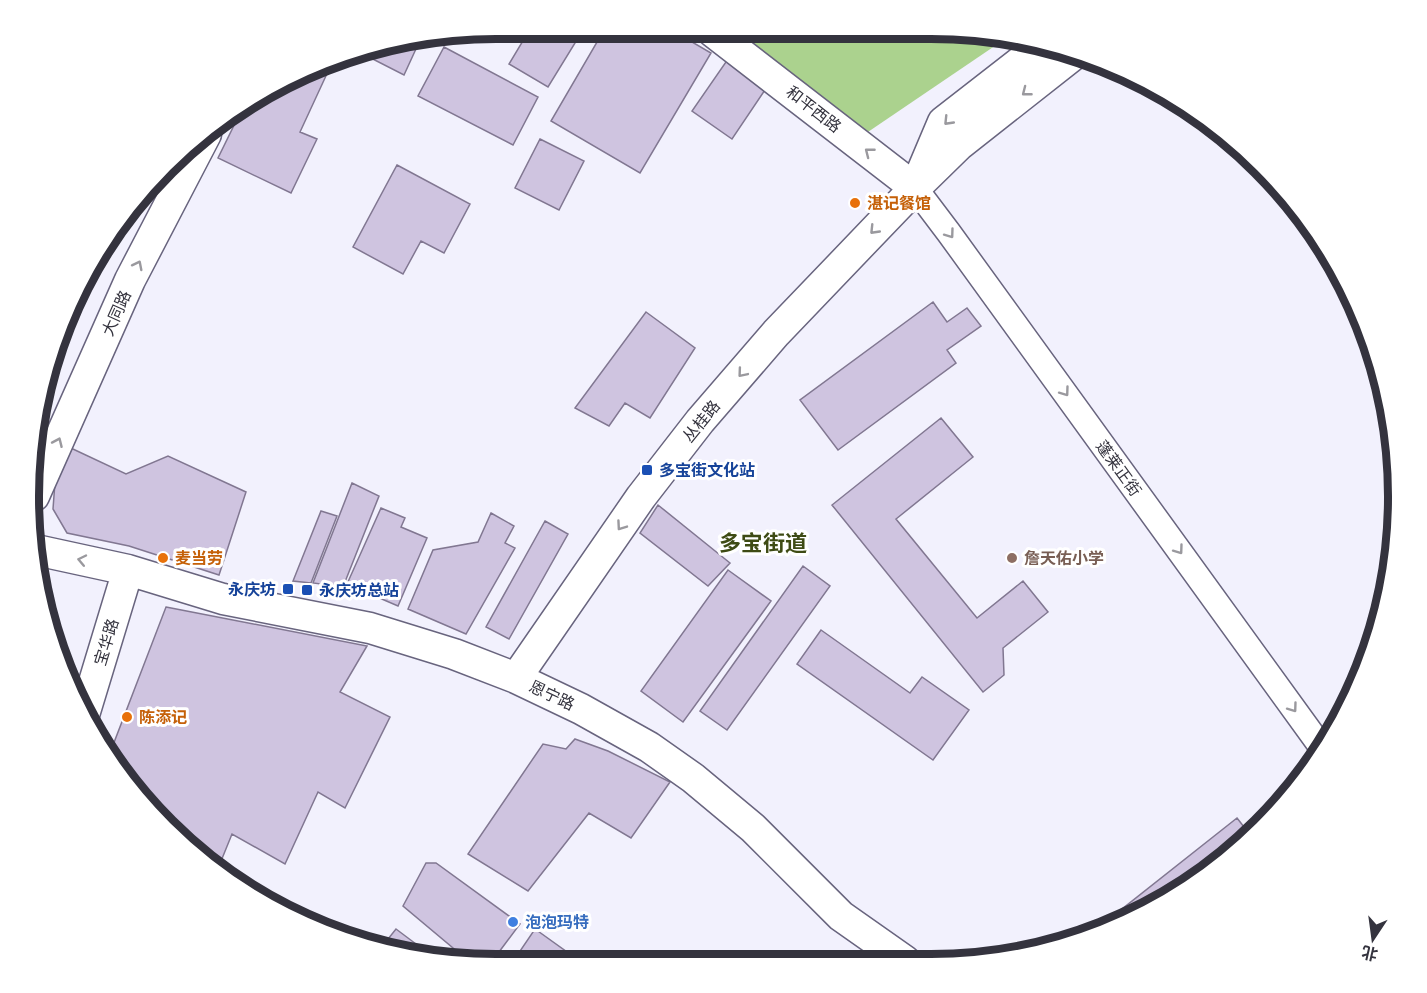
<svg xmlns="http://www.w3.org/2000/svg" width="1427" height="993" viewBox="0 0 1427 993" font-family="'Times New Roman','Noto Sans SC',serif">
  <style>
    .green { fill: #abd28e }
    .building { fill: #cfc4e0; stroke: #817791; stroke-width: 1.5 }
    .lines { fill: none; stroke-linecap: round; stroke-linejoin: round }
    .minor-casing { stroke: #68647e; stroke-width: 27 }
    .tertiary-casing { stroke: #68647e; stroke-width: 33 }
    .minor { stroke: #fff; stroke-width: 24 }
    .tertiary { stroke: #fff; stroke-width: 30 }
    .oneway { stroke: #9a999e }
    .food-dot { fill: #e8710a; stroke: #fff; stroke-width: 2 }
    .transit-dot { fill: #1a4fb4; stroke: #fff; stroke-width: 2 }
    .education-dot { fill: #8d6e63; stroke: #fff; stroke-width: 2 }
    .shop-dot { fill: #3f7fe0; stroke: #fff; stroke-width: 2 }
    .labels { text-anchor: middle; stroke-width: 6; stroke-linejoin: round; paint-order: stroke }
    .street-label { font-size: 16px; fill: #34333e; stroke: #fff }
    .food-label { font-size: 16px; font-weight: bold; fill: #c56008; stroke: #fff; text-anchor: start }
    .transit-label { font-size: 16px; font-weight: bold; fill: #164399; stroke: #fff; text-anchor: start }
    .education-label { font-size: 16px; font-weight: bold; fill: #785e54; stroke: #fff; text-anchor: start }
    .shop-label { font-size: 16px; font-weight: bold; fill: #366cbe; stroke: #fff; text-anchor: start }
    .district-label { font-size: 22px; font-weight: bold; fill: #3e4b14; stroke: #fff }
    .rim { fill: none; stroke: #34333e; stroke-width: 8 }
  </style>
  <rect width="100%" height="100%" fill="#f2f1fd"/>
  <!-- green -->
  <path class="green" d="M731,33L1008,37L862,136Z"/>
  <!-- building -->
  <path class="building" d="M530,29L583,30L548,87L509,64Z
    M604,30L675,32L711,53L640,173L551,121Z
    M421,38L404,75L359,52L375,45Z
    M444,47L538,97L513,145L418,96Z
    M728,59L767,87L732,139L692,111Z
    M331,65L300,132L317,139L291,193L218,158L245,103Z
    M540,139L584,161L559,210L515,188Z
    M397,165L470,204L444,253L421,241L403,274L353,247Z
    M933,302L947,322L967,308L981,326L947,350L956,363L838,450L800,400Z
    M646,312L695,348L650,418L625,403L609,426L575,408Z
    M941,418L973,457L896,519L977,618L1023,581L1048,612L1003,648L1004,675L983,692L832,505Z
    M58,442L126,474L168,456L246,492L219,575L129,546L67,533L53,509Z
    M352,483L379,496L343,587L313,583Z
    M658,505L730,563L708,586L640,533Z
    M381,508L405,518L401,527L427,538L398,606L347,584Z
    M321,511L337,516L311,583L293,581Z
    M491,513L514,526L505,543L515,548L466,634L408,609L433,550L478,542Z
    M545,521L568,534L509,639L486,627Z
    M803,566L830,586L727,730L700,711Z
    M728,570L771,601L683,722L641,691Z
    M166,607L367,646L340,692L390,717L345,808L318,792L285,864L232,834L217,871L212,868L145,805L110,753Z
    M821,630L910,693L922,677L969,710L933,760L797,664Z
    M575,739L608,751L670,782L631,838L589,813L528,891L468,854L543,744L566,749Z
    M1237,818L1251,836L1239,848L1137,916L1123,921L1117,913Z
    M426,863H436L520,924L499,952L512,963L535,929L574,957L570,963H471L403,906Z
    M396,929L436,959L380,949Z"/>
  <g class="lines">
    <!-- minor casing -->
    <g class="minor-casing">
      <path id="minor" d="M915,188L949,233L1322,748"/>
    </g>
    <!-- tertiary casing -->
    <g class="tertiary-casing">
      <path id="tertiary" d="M713,32L915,188
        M921,174L943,122L1042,45
        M34,496L130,280L206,134
        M36,550L128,570L223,599L370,628L454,654L516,678L581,709L649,747L693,778L753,828L841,916L905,961
        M516,678L641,497L700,421L776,333L915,188L959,145L1072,56
        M84,715L128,570"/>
    </g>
    <!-- minor -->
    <use href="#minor" class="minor"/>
    <!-- tertiary -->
    <use href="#tertiary" class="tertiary"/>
  </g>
  <!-- one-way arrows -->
  <defs><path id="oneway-chevron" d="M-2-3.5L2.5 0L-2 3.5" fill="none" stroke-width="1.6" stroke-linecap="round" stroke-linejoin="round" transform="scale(1.5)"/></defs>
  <g class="oneway">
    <use href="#oneway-chevron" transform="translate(1026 92) rotate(142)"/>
    <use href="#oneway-chevron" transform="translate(948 121) rotate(134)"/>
    <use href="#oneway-chevron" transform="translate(869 152) rotate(-142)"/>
    <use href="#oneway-chevron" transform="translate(874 230) rotate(134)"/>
    <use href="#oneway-chevron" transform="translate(950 234) rotate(54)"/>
    <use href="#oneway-chevron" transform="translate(138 265) rotate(-63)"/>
    <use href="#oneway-chevron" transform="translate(742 373) rotate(130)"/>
    <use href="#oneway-chevron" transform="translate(1065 392) rotate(54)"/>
    <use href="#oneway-chevron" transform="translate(58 442) rotate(-66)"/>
    <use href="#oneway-chevron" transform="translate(621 526) rotate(125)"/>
    <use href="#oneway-chevron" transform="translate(1179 550) rotate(54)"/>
    <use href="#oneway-chevron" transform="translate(82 560) rotate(-168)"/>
    <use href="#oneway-chevron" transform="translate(1293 708) rotate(54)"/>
  </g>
  <!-- markers -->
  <g class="food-dot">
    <circle cx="855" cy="203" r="6"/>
    <circle cx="163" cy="558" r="6"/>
    <circle cx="127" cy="717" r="6"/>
  </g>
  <g class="transit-dot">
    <rect x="641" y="464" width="12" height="12" rx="3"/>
    <rect x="282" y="583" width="12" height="12" rx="3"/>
    <rect x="301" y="584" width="12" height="12" rx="3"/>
  </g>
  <circle class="education-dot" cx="1012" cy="558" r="6"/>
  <circle class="shop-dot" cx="513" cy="922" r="6"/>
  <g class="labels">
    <!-- street labels -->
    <g class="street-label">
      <text transform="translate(814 109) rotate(38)" y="6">和平西路</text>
      <text transform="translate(116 313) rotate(-66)" y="6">大同路</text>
      <text transform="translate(701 421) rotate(-51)" y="6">丛桂路</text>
      <text transform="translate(1119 468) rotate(54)" y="6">蓬莱正街</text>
      <text transform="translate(106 642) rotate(-73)" y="6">宝华路</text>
      <text transform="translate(552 695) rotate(25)" y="6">恩宁路</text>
    </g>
    <!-- food labels -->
    <g class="food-label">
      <text x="867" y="209">湛记餐馆</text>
      <text x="175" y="564">麦当劳</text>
      <text x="139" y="723">陈添记</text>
    </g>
    <!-- transit labels -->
    <g class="transit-label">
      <text x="659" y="476">多宝街文化站</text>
      <text x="276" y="595" text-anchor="end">永庆坊</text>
      <text x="319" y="596">永庆坊总站</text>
    </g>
    <!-- education labels -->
    <g class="education-label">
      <text x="1024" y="564">詹天佑小学</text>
    </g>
    <!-- shop labels -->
    <g class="shop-label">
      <text x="525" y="928">泡泡玛特</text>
    </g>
    <!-- district labels -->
    <g class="district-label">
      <text x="763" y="551">多宝街道</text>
    </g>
  </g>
  <!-- crop -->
  <path d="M0 0H1427V993H0ZM496 39H931A457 457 0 0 1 1388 496V497A457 457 0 0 1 931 954H496A457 457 0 0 1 39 497V496A457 457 0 0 1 496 39Z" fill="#fff" fill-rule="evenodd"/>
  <path class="rim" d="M496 39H931A457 457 0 0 1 1388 496V497A457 457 0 0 1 931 954H496A457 457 0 0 1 39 497V496A457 457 0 0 1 496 39Z"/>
  <!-- north arrow -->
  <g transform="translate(1373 939) rotate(193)" stroke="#ffffff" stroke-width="4.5" paint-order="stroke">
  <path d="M0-4.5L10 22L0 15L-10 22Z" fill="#34333e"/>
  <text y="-9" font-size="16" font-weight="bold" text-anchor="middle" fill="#34333e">北</text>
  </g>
</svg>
